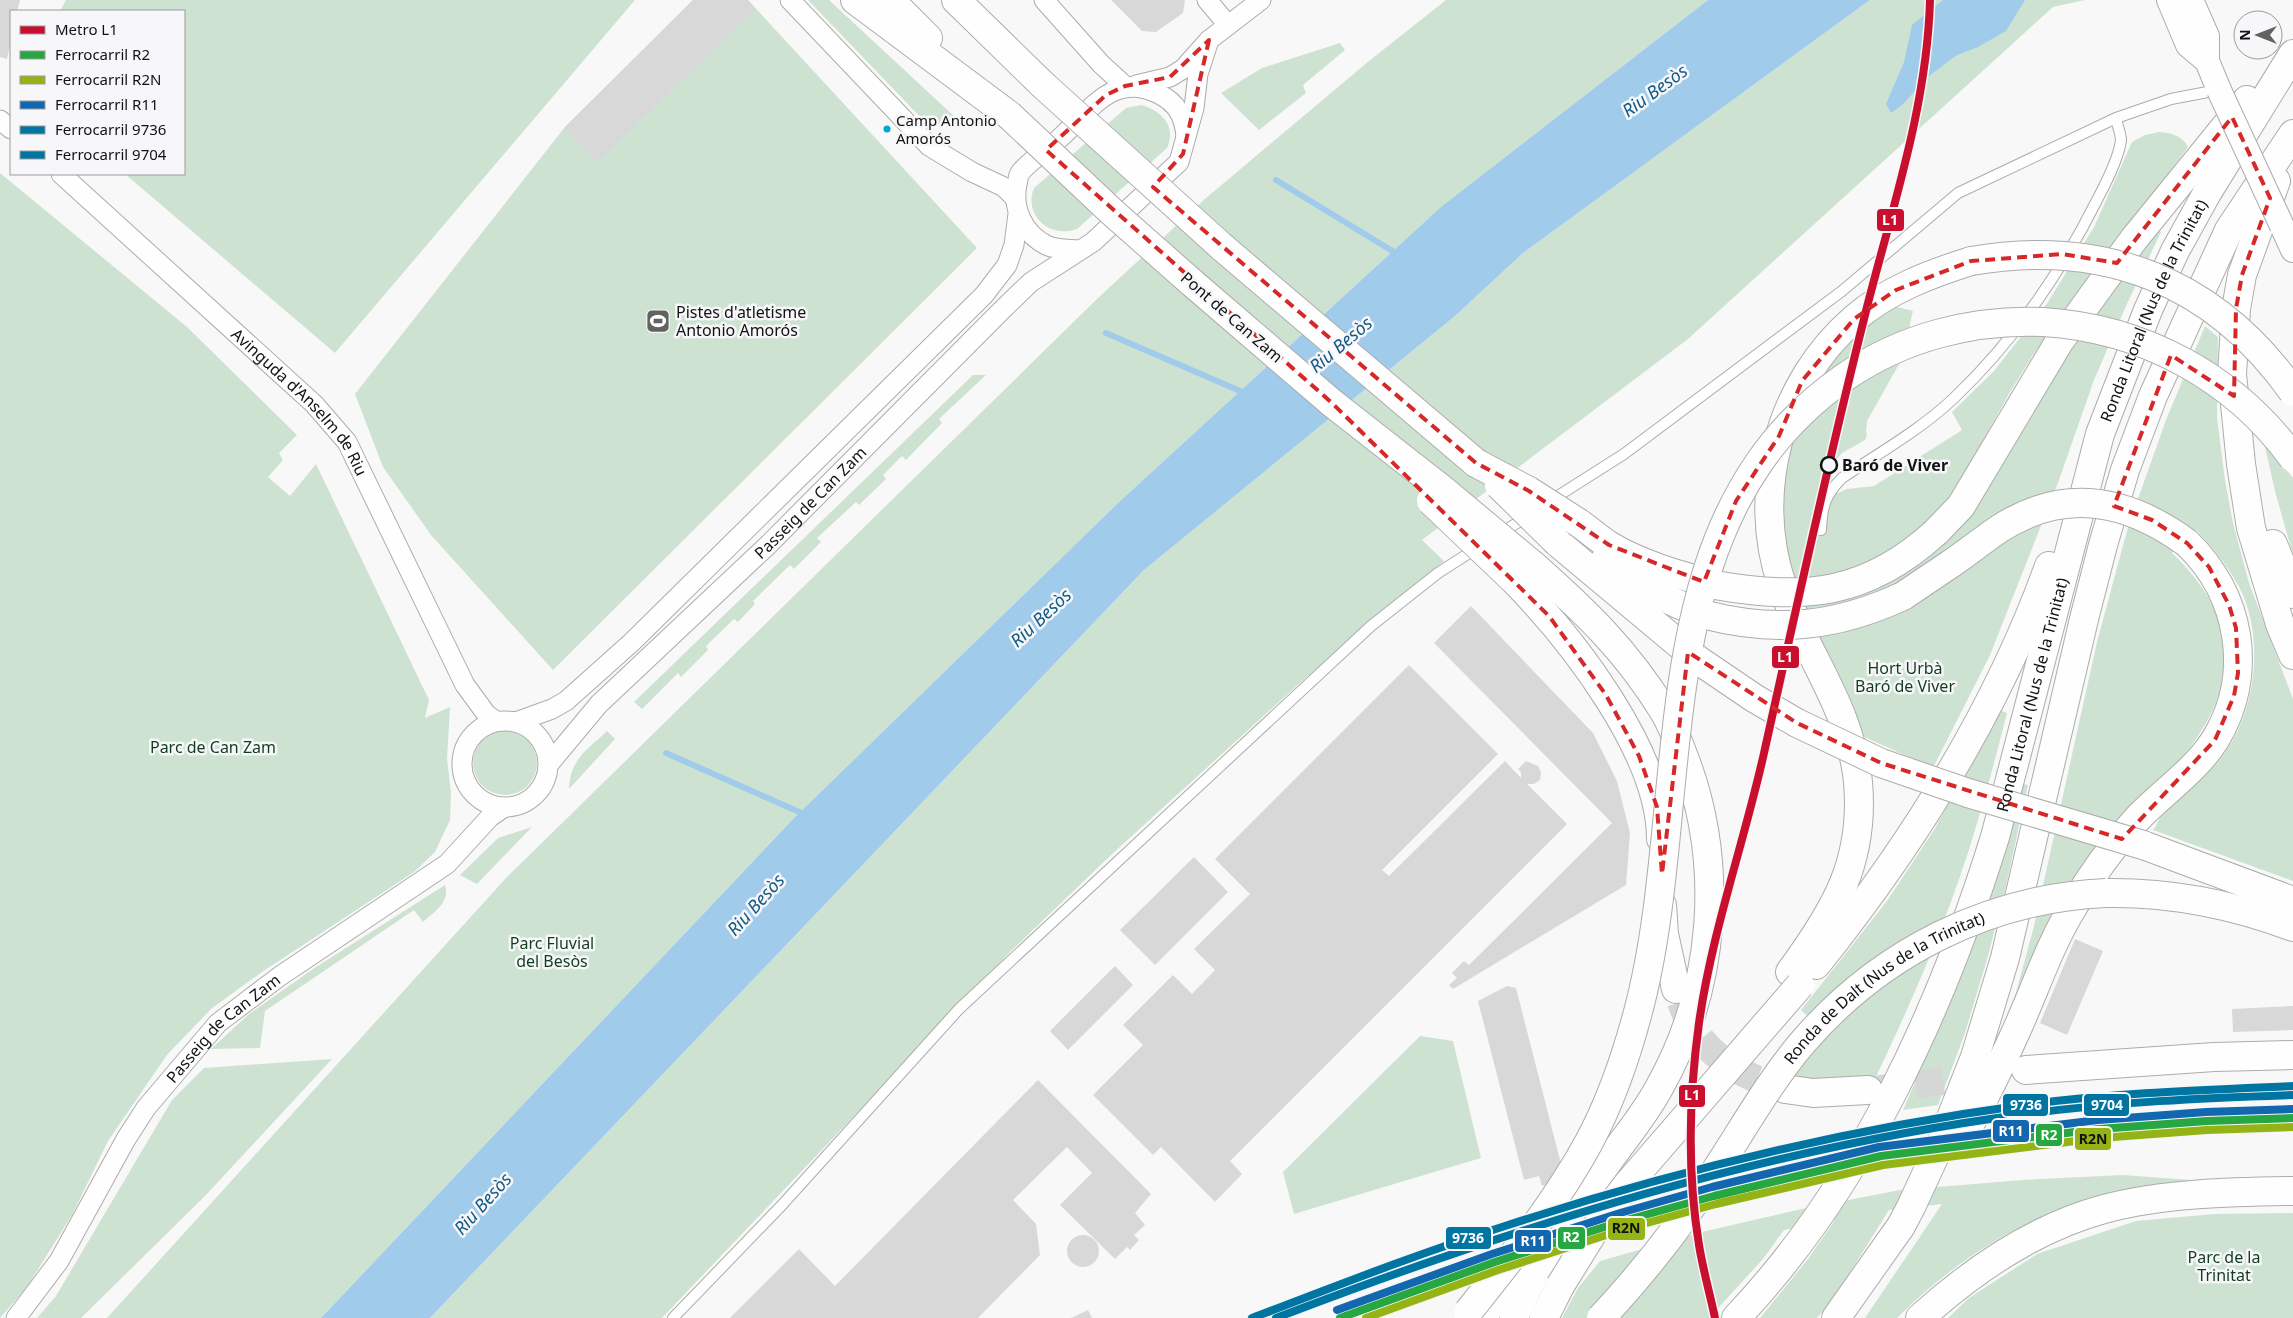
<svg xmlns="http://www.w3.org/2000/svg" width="2293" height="1318" viewBox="0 0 2293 1318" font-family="'Noto Sans',sans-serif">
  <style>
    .green { fill: #cee2d2 }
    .water { fill: #a0cbeb }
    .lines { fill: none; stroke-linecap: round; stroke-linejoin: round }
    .stream { stroke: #a0cbeb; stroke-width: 6 }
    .building { fill: #d8d8d8 }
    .trunk-tunnel { stroke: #d5d6d6; stroke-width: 28; stroke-dasharray: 28 14; stroke-linecap: butt }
    .service-casing { stroke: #acacac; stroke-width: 12 }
    .minor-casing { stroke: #acacac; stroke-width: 21 }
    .tertiary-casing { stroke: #acacac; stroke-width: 26 }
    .trunk-casing { stroke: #acacac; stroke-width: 30 }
    .service { stroke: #fefefe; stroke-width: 10 }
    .minor { stroke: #fefefe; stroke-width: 19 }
    .tertiary { stroke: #fefefe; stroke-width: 24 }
    .trunk { stroke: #fefefe; stroke-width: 28 }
    .tertiary-bridge-casing { stroke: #acacac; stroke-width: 26; stroke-linecap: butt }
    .trunk-bridge-casing { stroke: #acacac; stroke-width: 30; stroke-linecap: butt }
    .tertiary-bridge { stroke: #fefefe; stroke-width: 24 }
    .trunk-bridge { stroke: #fefefe; stroke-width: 28 }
    .rail-1-casing { stroke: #f7f7f9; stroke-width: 11 }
    .rail-2-casing { stroke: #f7f7f9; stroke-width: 11 }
    .rail-3-casing { stroke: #f7f7f9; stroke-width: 11 }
    .rail-4-casing { stroke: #f7f7f9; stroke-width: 11 }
    .rail-5-casing { stroke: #f7f7f9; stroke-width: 11 }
    .rail-1 { stroke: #26a741; stroke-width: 8 }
    .rail-2 { stroke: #94b416; stroke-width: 8 }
    .rail-3 { stroke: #1267af; stroke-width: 8 }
    .rail-4 { stroke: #0075a1; stroke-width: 8 }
    .rail-5 { stroke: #0075a1; stroke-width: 8 }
    .metro-1-casing { stroke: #f7f7f9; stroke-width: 11 }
    .metro-1 { stroke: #c8102e; stroke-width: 8 }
    .marked { fill: none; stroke: #d62828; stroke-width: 4; stroke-dasharray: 10 6; stroke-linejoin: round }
    .bus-dot { fill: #00a9ce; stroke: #f7f7f9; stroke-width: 2 }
    .stop-dot { fill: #f7f7f9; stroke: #111212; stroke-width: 2.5 }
    .labels { text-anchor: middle; stroke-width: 5; stroke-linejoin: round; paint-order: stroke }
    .bus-label { font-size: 15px; fill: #111212; stroke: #f7f7f9; text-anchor: start }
    .street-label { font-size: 16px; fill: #111212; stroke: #f7f7f9 }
    .poi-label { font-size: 16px; fill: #111212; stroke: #f7f7f9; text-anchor: start }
    .stop-label { font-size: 16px; font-weight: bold; fill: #111212; stroke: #f7f7f9; text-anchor: start }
    .park-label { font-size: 16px; fill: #103d1f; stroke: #f7f7f9 }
    .water-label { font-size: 18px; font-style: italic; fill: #135a85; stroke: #f7f7f9 }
    .line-badge { stroke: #f7f7f9; stroke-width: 2 }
    .badge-label { font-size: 14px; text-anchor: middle; font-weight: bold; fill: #fff }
    .pale-badge-label { font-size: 14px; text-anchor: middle; font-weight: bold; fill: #111 }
  </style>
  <rect width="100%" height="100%" fill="#f8f8f8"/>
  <!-- green -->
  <path class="green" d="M66,0H635L335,353L125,174H184V11H60Z
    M693,0H748L977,248L553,670L431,535L383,467L355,394L565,127Z
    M808,0H829L956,118L940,124L925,122Z
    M1446,0H1708L1442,206L1118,503L794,818L321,1318H107L506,878L1098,298L1206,198L1369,61Z
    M1870,0H2085L2053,7L1688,339L1422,540L1444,561L1302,681L1111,855L1011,951L662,1318H430L1144,570L1455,316L1523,253Z
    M1340,43L1345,50L1303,85L1306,93L1259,130L1221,93L1262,68Z
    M1141,105C1161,110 1177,126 1167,148L1077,229C1050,239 1023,215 1034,188L1126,108Z
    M2159,132C2171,133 2182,135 2188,147L2035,352L2010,392L1961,480L1940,510L1935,547L2069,343L2158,231L2161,232L2126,306L2094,380L2059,480L1990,655L1933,768L1858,734L1787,569L1780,504L1790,431L1813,382L1870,317L1897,307L1913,311L1902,359L1867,421L1866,431L1867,435L1865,440L1842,453L1826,472L1832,478C1815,498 1815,508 1816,533L1826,531L1827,509L1833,495L1847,489L1874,486L1962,430L1952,412L1994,371L2048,302L2094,227L2132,142L2145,135Z
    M0,173L187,327L297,435L279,453L283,460L268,477L290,496L316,464L429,700L425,718L450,707L447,759L451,793L450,820L435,852L414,872L262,972L211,1009L167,1055L108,1141L72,1215L27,1287L0,1318Z
    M2205,326L2218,337L2217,418L2225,480L2233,523L2249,583L2293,699V881L2153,830C2157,825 2159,818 2163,813C2177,795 2205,779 2221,758C2255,715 2264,645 2243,595C2232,571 2214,548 2196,530L2172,553C2239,616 2242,685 2183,756C2164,779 2137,796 2119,821C2107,839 2096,860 2085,880C2061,921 2037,962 2013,1004L2034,926L2097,642L2128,527L2166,420Z
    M973,375H986L939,419L942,423L906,460L902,456L883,475L886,479L859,505L856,502L817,538L821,542L794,569L790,565L753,601L755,604L738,622L734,619L706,646L708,650L681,677L678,673L642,709L634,702Z
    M2264,443L2293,478V555L2276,495Z
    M1999,710L2007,713C1997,752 1987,791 1975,830C1949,917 1913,999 1874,1081L1790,1082L1828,1035L1801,1010L1887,901L1934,830Z
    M607,731L615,739L569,789C570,759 587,750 607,731Z
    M473 763a32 32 0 1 1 64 0a32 32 0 1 1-64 0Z
    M2023,784L2028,785L2006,886L1988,956L1965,1033L1938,1105L1903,1110L1962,974L1992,890Z
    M532,827L477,884L460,875L498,838Z
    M445,885C450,903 435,911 423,922L414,910L265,1011L260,1048L211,1049L249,1014L313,969Z
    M1420,1036L1453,1041L1481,1158L1294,1214L1283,1172Z
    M332,1059L205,1196L81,1318H37L56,1296L172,1100L204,1068Z
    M2123,1175L2192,1180C2169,1184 2146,1186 2124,1190C2035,1210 1961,1254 1897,1318H1865L1942,1204L1889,1210L1834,1298L1817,1318H1760L1808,1259L1835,1220L1784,1230L1763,1259L1709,1318H1562L1578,1288L1600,1261L1706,1231L1797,1210L1900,1190L2023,1180Z
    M2293,1213V1318H1948L1969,1298L2037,1254L2136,1221L2214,1214Z"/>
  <!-- water -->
  <path class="water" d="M1708,0H1870L1523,253L1455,316L1144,570L430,1318H321L794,818L1118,503L1442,206Z
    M1943,0H2025L2006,31L1978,47L1957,55L1929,76L1902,105L1891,113L1886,104L1904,62L1912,25Z"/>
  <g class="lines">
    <!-- stream -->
    <path class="stream" d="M1276,180L1399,255
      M1106,333L1247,394
      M666,753L806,815"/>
  </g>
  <!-- building -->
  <path class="building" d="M0,0H20L17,11H11V40L7,59L0,57Z
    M693,0H748L756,9L597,162L565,127Z
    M1111,0H1184L1185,1L1183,13L1156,32L1142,31Z
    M1471,606L1593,733L1617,781L1630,833L1626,885L1453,989L1449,985L1457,978L1452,973L1464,961L1469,965L1612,823L1434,643Z
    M1409,665L1498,754L1382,870L1389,876L1505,761L1521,778V772L1518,769L1526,761L1538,766L1541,772L1540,780L1534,784H1527L1567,824L1230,1161L1242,1174L1215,1202L1161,1147L1153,1155L1093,1095L1143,1045L1123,1025L1173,975L1192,994L1215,970L1194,949L1250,894L1215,859Z
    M1194,857L1228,892L1155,965L1120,930Z
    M2075,939L2103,951L2067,1035L2040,1023Z
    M1115,966L1133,985L1068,1050L1050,1031Z
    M1507,986L1516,988L1562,1168L1554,1182L1542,1186L1539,1176L1524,1180L1478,1001Z
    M2293,1006V1030L2233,1032L2232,1009Z
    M1038,1080L1151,1194L1135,1213L1145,1225L1134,1235L1139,1240L1130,1250L1127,1247L1115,1259L1060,1205L1092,1173L1067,1147L1013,1200L1036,1224L1040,1255L978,1318H730L799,1249L835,1286Z
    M1067 1251a16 16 0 1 1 32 0a16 16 0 1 1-32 0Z
    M1088,1310L1092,1318H1071Z"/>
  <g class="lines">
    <!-- trunk-tunnel -->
    <path class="trunk-tunnel" d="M1681,1002C1697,1051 1738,1076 1785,1089
      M1874,1090L1988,1075"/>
    <!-- service casing -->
    <g class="service-casing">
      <path id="service" d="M1550,501L1624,454L1842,291L1958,193L2116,118L2171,99L2218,90
        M1821,530C1822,506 1825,495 1842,478C1879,453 1920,430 1953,399C2013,342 2060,274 2097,200C2105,185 2119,157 2121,140C2121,134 2117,125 2116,118
        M1498,535L1528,516
        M673,1318L782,1205L959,1009L1371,626L1438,573L1477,548"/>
    </g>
    <!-- minor casing -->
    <g class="minor-casing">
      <g id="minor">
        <path d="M790,0L929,146L972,172L1004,187L1014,197"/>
        <path d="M1044,0L1101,64L1125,86"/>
        <path d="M1207,0L1228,25"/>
        <path d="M1136,85L1170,77L1183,69L1209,40L1261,0"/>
        <path d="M0,120L11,129"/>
        <path id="s1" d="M61,174L314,404L347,442L465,685L487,715L496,721"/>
        <path d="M1079,250C1068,249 1056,250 1046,245C1023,233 1012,208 1017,184C1018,181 1018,176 1020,173C1027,163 1050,147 1060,138C1091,110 1113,71 1159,94C1177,103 1184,116 1186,136"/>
        <circle cx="505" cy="764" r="43"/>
        <path d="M516,722L552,709L566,701L632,642L984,295L1007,265L1014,245L1018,214"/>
        <path id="s2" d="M549,764L599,704L767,546L1003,309L1031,282L1093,242L1179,162L1194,108L1198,74L1209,40"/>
        <path id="s3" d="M16,1318L59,1261L126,1139L146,1108L218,1023L280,976L447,864L490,817L503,808"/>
      </g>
    </g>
    <!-- tertiary casing -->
    <g class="tertiary-casing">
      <path id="tertiary" d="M2169,0L2188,45L2207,61
        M2191,0L2207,36V61L2219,90
        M2282,226L2293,250"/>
    </g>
    <!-- trunk casing -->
    <g class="trunk-casing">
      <g id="trunk">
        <path d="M855,0L1009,115"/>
        <path d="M890,0L928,38"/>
        <path d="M956,0L1042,84"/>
        <path d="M2276,181L2242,275L2236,309L2232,374L2241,464L2251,528L2280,624L2293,655"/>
        <path d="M1222,247L1476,463"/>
        <path d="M1190,281L1332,403"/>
        <path d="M1579,523C1589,530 1599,539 1610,546C1642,565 1679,575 1715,585"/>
        <path d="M1936,532L1961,506L2059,342L2134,239L2247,100"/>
        <path d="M1558,543L1698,660"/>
        <path d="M2273,544L2293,594"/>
        <path d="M1605,560C1637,585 1668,602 1706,615"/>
        <path d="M1516,582C1573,641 1661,753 1661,839"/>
        <path d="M1903,596L1952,563"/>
        <path d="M2143,845L2293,901"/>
        <path d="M2106,893C2171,892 2232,904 2293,927"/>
        <path d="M1662,905L1664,934L1676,989"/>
        <path d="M1816,965C1912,845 1997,711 2049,566"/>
        <path d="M1790,972C1835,911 1865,861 1858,782C1850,705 1805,655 1782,585C1750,492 1780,383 1854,319C1887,290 1930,274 1971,261"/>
        <path d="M2026,1070L2214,1057L2293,1055"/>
        <path d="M1785,1089L1813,1093L1868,1090"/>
        <path d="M1958,1145C1980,1108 2000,1067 2018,1027C2036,987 2050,944 2073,907C2090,877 2115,843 2138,818C2163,792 2195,771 2215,740C2255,675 2241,595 2187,543"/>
        <path d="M1480,1318L1530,1263"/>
        <path d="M1514,1318C1537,1263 1570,1214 1605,1166C1623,1140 1644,1116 1659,1088C1716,987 1725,864 1684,757C1678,742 1672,724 1663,710C1626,650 1585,611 1533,565"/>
        <path d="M1544,1318L1560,1286"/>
        <path id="s4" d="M1736,1318C1862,1185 1941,1010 1995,837L2100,434L2148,310L2175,251L2207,193L2293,54"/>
        <path d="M1836,1318L1901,1226L1911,1207L1943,1138L1975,1057L2005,958L2084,619L2103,545L2125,470L2153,396L2229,230L2293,134"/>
        <path d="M1920,1318C1973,1270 2034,1228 2104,1209C2165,1193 2231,1192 2293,1191"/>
      </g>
    </g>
    <!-- service -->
    <use href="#service" class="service"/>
    <!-- minor -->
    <use href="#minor" class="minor"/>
    <!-- tertiary -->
    <use href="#tertiary" class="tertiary"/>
    <!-- trunk -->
    <use href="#trunk" class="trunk"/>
    <!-- tertiary-bridge casing -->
    <g class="tertiary-bridge-casing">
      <path id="tertiary-bridge" d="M2219,90L2282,226"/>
    </g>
    <!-- trunk-bridge casing -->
    <g class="trunk-bridge-casing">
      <g id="trunk-bridge">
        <path d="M1042,84L1222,247"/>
        <path d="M1009,115L1112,212L1190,281"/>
        <path d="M1971,261C2104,238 2215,281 2293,392"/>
        <path d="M1332,403L1443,490L1533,565"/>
        <path d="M1476,463L1529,491L1579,523"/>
        <path d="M1499,485L1558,543"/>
        <path d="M1431,501L1516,582"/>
        <path d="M1952,563C1968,552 1983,540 1999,529C2064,487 2127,499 2187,543"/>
        <path d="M1715,585C1804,601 1867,595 1936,532"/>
        <path d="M1706,615C1777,633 1836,627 1903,596"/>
        <path d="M1698,660L1754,698L1797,723L1881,763L1968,793L2143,845"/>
        <path d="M1560,1286L1602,1218L1627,1185L1800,985"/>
        <path d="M1468,1312C1511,1258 1556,1203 1589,1142C1611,1101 1626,1057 1638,1012C1695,798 1637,521 1845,377C1903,337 1973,319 2043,322C2143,328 2234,377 2293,458"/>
        <path id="s5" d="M1601,1318C1643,1273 1681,1225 1714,1173C1743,1129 1769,1082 1803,1042C1880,953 1988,898 2106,893"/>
      </g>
    </g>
    <!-- tertiary-bridge -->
    <use href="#tertiary-bridge" class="tertiary-bridge"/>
    <!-- trunk-bridge -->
    <use href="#trunk-bridge" class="trunk-bridge"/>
    <!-- rail-1 casing -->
    <g class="rail-1-casing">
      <path id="rail-1" d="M1340,1318L1495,1262L1623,1221L1714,1196L1881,1156L2099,1129L2207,1121L2293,1118"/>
    </g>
    <!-- rail-2 casing -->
    <g class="rail-2-casing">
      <path id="rail-2" d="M1366,1318L1498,1270L1625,1229L1716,1204L1883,1165L2100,1138L2207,1130L2293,1127"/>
    </g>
    <!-- rail-3 casing -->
    <g class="rail-3-casing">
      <path id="rail-3" d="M1337,1310L1492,1254L1620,1213L1712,1187L1879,1147L2098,1120L2206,1112L2293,1109"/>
    </g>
    <!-- rail-4 casing -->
    <g class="rail-4-casing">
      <path id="rail-4" d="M1252,1318C1336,1286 1420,1253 1505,1226C1674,1171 1848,1129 2024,1105C2113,1093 2203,1090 2293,1086"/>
    </g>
    <!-- rail-5 casing -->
    <g class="rail-5-casing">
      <path id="rail-5" d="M1276,1318C1519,1225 1767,1148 2026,1114C2114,1102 2204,1098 2293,1095"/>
    </g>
    <!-- rail-1 -->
    <use href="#rail-1" class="rail-1"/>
    <!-- rail-2 -->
    <use href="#rail-2" class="rail-2"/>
    <!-- rail-3 -->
    <use href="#rail-3" class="rail-3"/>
    <!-- rail-4 -->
    <use href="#rail-4" class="rail-4"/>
    <!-- rail-5 -->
    <use href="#rail-5" class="rail-5"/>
    <!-- metro-1 casing -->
    <g class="metro-1-casing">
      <path id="metro-1" d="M1715,1318C1710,1294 1703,1270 1699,1245C1687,1172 1689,1096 1699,1023C1712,931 1744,843 1764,753C1797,605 1829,457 1866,311C1892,208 1927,107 1930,0"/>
    </g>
    <!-- metro-1 -->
    <use href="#metro-1" class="metro-1"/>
  </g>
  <!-- marked area -->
  <path class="marked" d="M1209,40L1183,154L1153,187L1476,463L1529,491L1609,545L1704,582L1736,501L1779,436L1802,381L1854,319L1896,290L1971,261L2062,254L2117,263L2232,117L2270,198L2242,275L2236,309L2234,396L2171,355L2114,506L2152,520L2187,543L2209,567L2229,605L2236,628L2238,673L2234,696L2215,740L2122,839L1881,763L1797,723L1688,652L1662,874L1657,807L1639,756L1606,695L1549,616L1332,403L1046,150L1106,95L1125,86L1170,77Z"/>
  <!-- icons -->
  <defs>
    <g id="stadium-square" transform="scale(1.25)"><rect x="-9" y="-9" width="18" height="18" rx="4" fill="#626262" stroke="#f7f7f9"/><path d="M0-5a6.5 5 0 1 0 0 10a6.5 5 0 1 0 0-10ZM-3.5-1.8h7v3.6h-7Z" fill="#fff"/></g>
  </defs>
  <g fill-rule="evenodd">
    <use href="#stadium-square" x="658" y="321"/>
  </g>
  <!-- markers -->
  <circle class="bus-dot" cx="887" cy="129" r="4.5"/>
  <circle class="stop-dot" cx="1829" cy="465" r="8"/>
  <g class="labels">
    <!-- bus labels -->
    <g class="bus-label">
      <text x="896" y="126">Camp Antonio<tspan x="896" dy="18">Amorós</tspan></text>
    </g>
    <!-- street labels -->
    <g class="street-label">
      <text dy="6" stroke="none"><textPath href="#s4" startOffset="1102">Ronda Litoral (Nus de la Trinitat)</textPath></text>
      <text transform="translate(1232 317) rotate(41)" y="6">Pont de Can Zam</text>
      <text dy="6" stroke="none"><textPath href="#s1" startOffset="331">Avinguda d'Anselm de Riu</textPath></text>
      <text dy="6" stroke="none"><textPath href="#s2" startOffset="370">Passeig de Can Zam</textPath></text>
      <text dy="6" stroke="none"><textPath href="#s4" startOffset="698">Ronda Litoral (Nus de la Trinitat)</textPath></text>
      <text dy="6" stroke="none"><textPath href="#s5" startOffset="441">Ronda de Dalt (Nus de la Trinitat)</textPath></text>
      <text dy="6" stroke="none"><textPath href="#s3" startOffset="359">Passeig de Can Zam</textPath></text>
    </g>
    <!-- poi labels -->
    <g class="poi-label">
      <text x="676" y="318">Pistes d'atletisme<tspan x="676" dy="18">Antonio Amorós</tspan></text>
    </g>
    <!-- stop labels -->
    <g class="stop-label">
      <text x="1842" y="471">Baró de Viver</text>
    </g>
    <!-- park labels -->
    <g class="park-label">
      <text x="1905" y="674">Hort Urbà<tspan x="1905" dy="18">Baró de Viver</tspan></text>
      <text x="213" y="753">Parc de Can Zam</text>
      <text x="552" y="949">Parc Fluvial<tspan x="552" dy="18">del Besòs</tspan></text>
      <text x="2224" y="1263">Parc de la<tspan x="2224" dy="18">Trinitat</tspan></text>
    </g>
    <!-- water labels -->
    <g class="water-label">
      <text transform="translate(1655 91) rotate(-36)" y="6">Riu Besòs</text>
      <text transform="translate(1341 345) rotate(-40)" y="6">Riu Besòs</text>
      <text transform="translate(1041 618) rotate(-43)" y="6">Riu Besòs</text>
      <text transform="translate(756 905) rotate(-48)" y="6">Riu Besòs</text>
      <text transform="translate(483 1204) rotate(-48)" y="6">Riu Besòs</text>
    </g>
  </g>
  <g class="line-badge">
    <rect x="1876" y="208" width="29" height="24" rx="5" fill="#c8102e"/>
    <rect x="1771" y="645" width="29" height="24" rx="5" fill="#c8102e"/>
    <rect x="1678" y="1084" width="28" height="24" rx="5" fill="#c8102e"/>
    <rect x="2002" y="1093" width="47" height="24" rx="5" fill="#0075a1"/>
    <rect x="2083" y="1093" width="47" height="24" rx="5" fill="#0075a1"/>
    <rect x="1992" y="1119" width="38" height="24" rx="5" fill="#1267af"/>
    <rect x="2035" y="1123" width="28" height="24" rx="5" fill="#26a741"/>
    <rect x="2074" y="1127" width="38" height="24" rx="5" fill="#94b416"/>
    <rect x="1607" y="1217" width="39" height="24" rx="5" fill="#94b416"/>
    <rect x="1557" y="1226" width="29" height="24" rx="5" fill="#26a741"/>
    <rect x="1445" y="1226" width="47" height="24" rx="5" fill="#0075a1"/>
    <rect x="1514" y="1229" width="38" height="24" rx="5" fill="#1267af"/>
  </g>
  <g class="badge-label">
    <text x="1890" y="225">L1</text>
    <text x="1785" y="662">L1</text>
    <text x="1692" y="1100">L1</text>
    <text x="2026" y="1110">9736</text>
    <text x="2107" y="1110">9704</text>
    <text x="2011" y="1136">R11</text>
    <text x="2049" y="1140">R2</text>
    <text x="1571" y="1242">R2</text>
    <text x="1468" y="1243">9736</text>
    <text x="1533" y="1246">R11</text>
  </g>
  <g class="pale-badge-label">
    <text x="2093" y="1144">R2N</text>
    <text x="1626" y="1233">R2N</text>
  </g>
  <!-- legend -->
  <rect x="10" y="10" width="175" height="165" fill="#f7f7f9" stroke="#9b9b9d"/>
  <rect x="20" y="26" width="25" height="8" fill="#c8102e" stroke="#9b9b9d"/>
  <text x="55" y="35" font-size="15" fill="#111212">Metro L1</text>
  <rect x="20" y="51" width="25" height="8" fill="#26a741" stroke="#9b9b9d"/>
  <text x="55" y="60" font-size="15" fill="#111212">Ferrocarril R2</text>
  <rect x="20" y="76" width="25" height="8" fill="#94b416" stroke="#9b9b9d"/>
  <text x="55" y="85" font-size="15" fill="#111212">Ferrocarril R2N</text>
  <rect x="20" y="101" width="25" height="8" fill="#1267af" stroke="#9b9b9d"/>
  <text x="55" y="110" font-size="15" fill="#111212">Ferrocarril R11</text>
  <rect x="20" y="126" width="25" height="8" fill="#0075a1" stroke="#9b9b9d"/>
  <text x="55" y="135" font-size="15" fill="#111212">Ferrocarril 9736</text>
  <rect x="20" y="151" width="25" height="8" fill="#0075a1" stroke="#9b9b9d"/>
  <text x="55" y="160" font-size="15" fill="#111212">Ferrocarril 9704</text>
  <!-- north arrow -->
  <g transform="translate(2258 35) rotate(270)"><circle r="24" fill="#f7f7f9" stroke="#9b9b9d"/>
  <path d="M0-4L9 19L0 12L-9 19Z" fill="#626262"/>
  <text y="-8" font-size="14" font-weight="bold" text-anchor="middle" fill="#111212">N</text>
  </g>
</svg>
